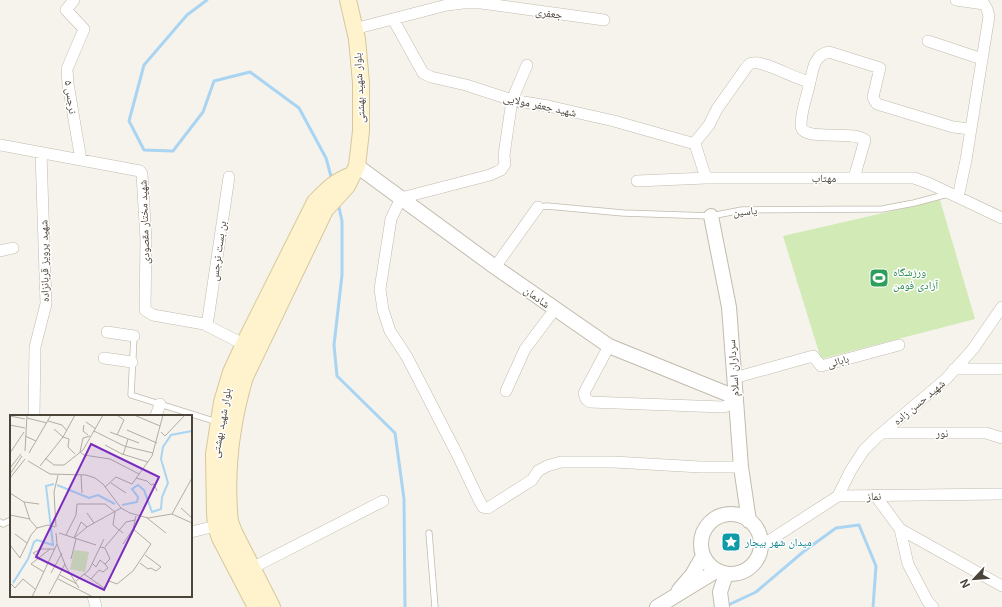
<svg xmlns="http://www.w3.org/2000/svg" width="1002" height="607" viewBox="0 0 1002 607" font-family="Inter,'Noto Naskh Arabic',sans-serif">
  <style>
    .grass { fill: #d2eab5 }
    .lines { fill: none; stroke-linecap: round; stroke-linejoin: round }
    .stream { stroke: #a9d4f2; stroke-width: 3 }
    .service-casing { stroke: #c2bbae; stroke-width: 7 }
    .minor-casing { stroke: #c2bbae; stroke-width: 12 }
    .tertiary-casing { stroke: #c2bbae; stroke-width: 16 }
    .secondary-casing { stroke: #d6c79b; stroke-width: 18 }
    .service { stroke: #fff; stroke-width: 5.5 }
    .minor { stroke: #fff; stroke-width: 11 }
    .tertiary { stroke: #fff; stroke-width: 14 }
    .secondary { stroke: #fff3cd; stroke-width: 16 }
    .labels { text-anchor: middle; stroke-width: 3; stroke-linejoin: round; paint-order: stroke }
    .street-label { font-size: 11px; fill: #4b4439; stroke: #fff }
    .leisure-label { font-size: 11px; fill: #27864d; stroke: #fff; text-anchor: start }
    .culture-label { font-size: 11px; fill: #0d838f; stroke: #fff; text-anchor: start }
    .inset-river { fill: none; stroke: #a9d4f2; stroke-width: 2 }
    .inset-road { fill: none; stroke: #b2ada4; stroke-width: 1 }
    .view { fill: #7b2cbf; fill-opacity: 0.15; stroke: #7b2cbf; stroke-width: 2 }
    .inset-edge { fill: none; stroke: #4b4439; stroke-width: 2 }
  </style>
  <rect width="100%" height="100%" fill="#f6f3ec"/>
  <!-- grass -->
  <path class="grass" d="M940,200L975,319L821,359L783,236Z"/>
  <g class="lines">
    <!-- stream -->
    <path class="stream" d="M207,0L187,15L144,65L129,121L144,150L173,151L203,112L214,81L250,72L299,108L326,158L332,180
      M338,203L342,221V275L334,345L337,376L395,433L404,499L405,607
      M726,606L756,592L803,552L836,528L859,525L876,566L873,607"/>
    <!-- service casing -->
    <g class="service-casing">
      <path id="service" d="M538,207L547,206L623,213L711,216L742,210L882,209L914,203L948,194
        M134,336L131,395L217,422
        M0,522L3,524L11,520
        M429,533L435,607"/>
    </g>
    <!-- minor casing -->
    <g class="minor-casing">
      <path id="minor" d="M74,0L66,10L84,29L67,69L68,84L81,160
        M956,0L984,4L987,9L989,16L966,160L958,197
        M393,19L423,73L431,77L466,85L512,100L548,106L614,121L695,144
        M354,29L447,5L463,3H481L604,20
        M928,41L982,59
        M527,65L512,100L504,155L505,164L501,170L490,175L401,198L391,219L380,289L383,310L390,331L407,357L457,454L478,498L483,507L488,508L532,480L538,471L547,466L561,462H614L700,467H741
        M810,82C813,69 814,55 829,52L880,68L873,97L875,101L877,104L953,127L971,129
        M0,145L140,171L142,174L146,240L145,310L153,315L204,324L249,347
        M706,178L695,144L696,141L709,125L717,109L746,68C748,65 750,63 753,63C765,61 795,79 810,82C807,97 801,110 801,125C801,143 852,129 865,140L854,178
        M637,181L706,178H914L928,183L1002,218
        M0,251L13,248
        M495,267L538,207
        M207,326L229,177
        M107,332L134,336
        M609,346L584,393L586,399L590,402L722,407L727,406L735,397
        M104,358L132,362
        M954,369H1002
        M734,378L813,356L821,366L899,345
        M506,391L525,349L555,309
        M34,416L35,347L46,304L41,153
        M156,416L160,404
        M882,433H986L1002,438
        M875,495L900,529L908,564L928,602L933,607
        M838,496L851,470L864,450L876,438L946,379L973,349L1002,307
        M900,529L1002,586
        M191,532L216,526
        M761,546L838,496L1002,494
        M252,568L383,501
        M93,596L96,607"/>
    </g>
    <!-- tertiary casing -->
    <g class="tertiary-casing">
      <path id="tertiary" d="M357,166L495,267L609,346L735,397
        M711,216L729,307L741,467L749,521
        M701 544a30 30 0 1 1 60 0a30 30 0 1 1-60 0Z
        M679,590L692,575L703,556
        M657,607L716,571
        M722,607L720,592L726,574"/>
    </g>
    <!-- secondary casing -->
    <g class="secondary-casing">
      <path id="secondary" d="M256,607L220,538L216,526L215,513L214,454L222,402L231,372L244,344L315,202C328,189 334,182 352,175
        M272,607L234,532L230,522C225,473 231,424 245,377L325,210L347,186L357,166L361,131V83L357,39L348,0"/>
    </g>
    <!-- service -->
    <use href="#service" class="service"/>
    <!-- minor -->
    <use href="#minor" class="minor"/>
    <!-- tertiary -->
    <use href="#tertiary" class="tertiary"/>
    <!-- secondary -->
    <use href="#secondary" class="secondary"/>
  </g>
  <!-- icons -->
  <defs>
    <g id="stadium-square" transform="scale(1)"><rect x="-9" y="-9" width="18" height="18" rx="4" fill="#2e9e5b" stroke="#fff"/><path d="M0-5a6.5 5 0 1 0 0 10a6.5 5 0 1 0 0-10ZM-3.5-1.8h7v3.6h-7Z" fill="#fff"/></g>
    <g id="sight-square" transform="scale(1)"><rect x="-9" y="-9" width="18" height="18" rx="4" fill="#0f9aa8" stroke="#fff"/><path d="M0-6L1.8-2.2L6-1.7L2.9 1.2L3.7 5.4L0 3.3L-3.7 5.4L-2.9 1.2L-6-1.7L-1.8-2.2Z" fill="#fff"/></g>
  </defs>
  <g fill-rule="evenodd">
    <use href="#stadium-square" x="879" y="278"/>
    <use href="#sight-square" x="731" y="542"/>
  </g>
  <g class="labels">
    <!-- street labels -->
    <g class="street-label">
      <text transform="translate(549 13) rotate(8)" y="4">جعفری</text>
      <text transform="translate(359 88) rotate(-93)" y="4">بلوار شهید بهشتی</text>
      <text transform="translate(71 97) rotate(82)" y="4">نرجس ۵</text>
      <text transform="translate(540 105) rotate(12)" y="4">شهید جعفر مولایی</text>
      <text x="824" y="182">مهتاب</text>
      <text transform="translate(745 211) rotate(-5)" y="4">یاسین</text>
      <text transform="translate(144 222) rotate(-92)" y="4">شهید مختار مقصودی</text>
      <text transform="translate(218 251) rotate(-82)" y="4">بن بست نرجس</text>
      <text transform="translate(44 261) rotate(-91)" y="4">شهید پرویز قربانزاده</text>
      <text transform="translate(537 297) rotate(36)" y="4">شادمان</text>
      <text transform="translate(838 361) rotate(-15)" y="4">بابائی</text>
      <text transform="translate(733 368) rotate(-94)" y="4">سرداران اسلام</text>
      <text transform="translate(919 402) rotate(-40)" y="4">شهید حسن زاده</text>
      <text transform="translate(221 423) rotate(-80)" y="4">بلوار شهید بهشتی</text>
      <text x="942" y="437">نور</text>
      <text transform="translate(874 496) rotate(-1)" y="4">نماز</text>
    </g>
    <!-- leisure labels -->
    <g class="leisure-label">
      <text x="893" y="276">ورزشگاه<tspan x="893" dy="13">آزادی فومن</tspan></text>
    </g>
    <!-- culture labels -->
    <g class="culture-label">
      <text x="745" y="546">میدان شهر بیجار</text>
    </g>
  </g>
  <!-- overview -->
  <g transform="translate(10 415)">
    <rect width="182" height="182" fill="#f6f3ec"/>
    <path d="M64,135L79,137L75,157L60,154Z" fill="#d2eab5"/>
    <path class="inset-river" d="M47,70L79,83L88,80L105,89M112,90L127,87L128,82L122,74L128,70L134,75L142,97L151,94L152,82L158,68L151,44L153,32L161,20L182,16M3,168L18,144L24,127L27,125L43,130L36,71L44,69"/>
    <path class="inset-road" d="M107,0L114,5L107,20M124,0L150,11M0,1L15,4M17,3L37,8M38,6L52,10L57,16M76,7L86,14M0,10L15,13M74,10L73,16L78,20M44,14L53,22M117,15L147,28M84,16L114,31L143,38M100,17L129,28M151,17L155,21L175,0M15,21L26,26M53,22L59,24L58,32L65,39M95,30L112,39L138,47M15,36L17,0M70,37L74,40L100,44L129,59M70,37L73,23L80,21M0,38L14,17M19,38L41,0M113,40L118,24M35,43L44,50H54L73,35L93,0M18,46L40,59L76,60L85,63L93,69L111,93L120,98L138,103L162,99L182,108M30,51L53,22L65,0M0,53L11,39M0,59L12,41M71,60L72,78M0,63L15,44M126,63L137,66L141,70L144,69L147,76M101,68L116,78M95,72L106,62L122,69L142,41L153,0M0,78L14,87L29,89M14,87L20,105L27,113M171,93L182,103M77,98L84,108M162,99L182,63M0,100L20,104M137,103L156,118M46,112L44,77L48,60M49,118L86,130M5,119L17,128M56,120L66,100L67,89H95L105,97L103,110L113,118M64,123L77,112L111,93M64,123L71,107L77,112M47,129L56,152L69,173M113,129L123,114L126,101M0,130L10,143L21,120L27,113L38,110L45,112M95,132L116,107L125,105M61,144L66,124M82,148L86,152L90,145L95,149L100,144L95,133L90,132M130,148L138,154L141,153L146,156L151,152L135,140M38,149L23,138L31,134H45M34,157L21,149L40,134M41,158L52,138M74,159L94,173L99,166L107,169L123,156L141,129L123,114M50,160L67,169M48,164L83,182M81,164L89,155L93,157L98,153L95,149M66,166L79,155L94,124M0,168L5,173L13,164L25,174M39,179L55,149M22,182L47,129L46,118"/>
    <path class="view" d="M81,29L149,62L94,175L26,142Z"/>
    <rect width="182" height="182" class="inset-edge"/>
  </g>
  <!-- north arrow -->
  <g transform="translate(974 579) rotate(244)" stroke="#ffffff" stroke-width="3" paint-order="stroke">
  <path d="M0-3L7 15L0 10L-7 15Z" fill="#4b4439"/>
  <text y="-6" font-size="11" font-weight="bold" text-anchor="middle" fill="#4b4439">N</text>
  </g>
</svg>
